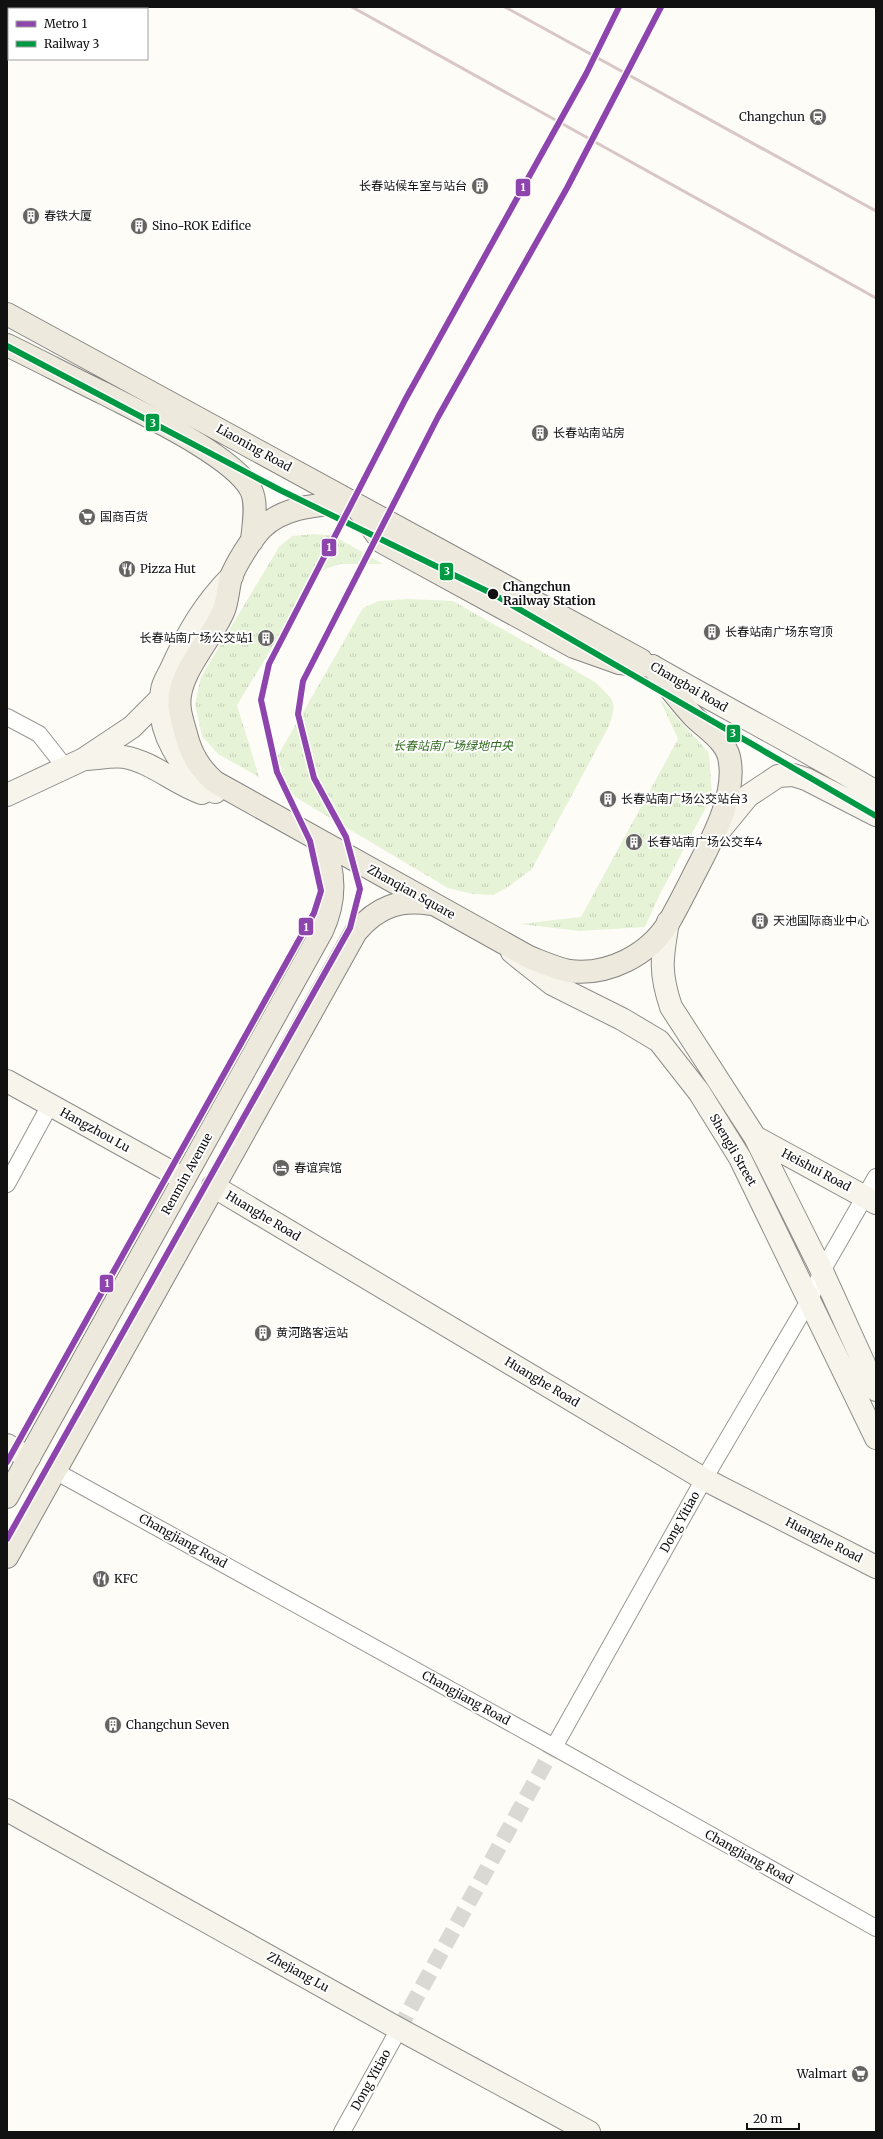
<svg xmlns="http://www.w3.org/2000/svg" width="883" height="2139" viewBox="0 0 883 2139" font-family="Merriweather,'Noto Sans SC',serif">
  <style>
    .park { fill: url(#park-tufts) }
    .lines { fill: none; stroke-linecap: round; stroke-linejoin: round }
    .street-tunnel { stroke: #dad9d4; stroke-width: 16; stroke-dasharray: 16 8; stroke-linecap: butt }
    .street-casing { stroke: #979795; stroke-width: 18 }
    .secondary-casing { stroke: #8e8d8b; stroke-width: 24 }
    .primary-casing { stroke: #858482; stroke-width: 24 }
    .street { stroke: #fffffe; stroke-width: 16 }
    .secondary { stroke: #f6f4eb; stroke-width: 22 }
    .primary { stroke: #ede9dc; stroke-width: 22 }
    .rail { stroke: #d9c6c7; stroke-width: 3 }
    .rail-1-casing { stroke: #fff; stroke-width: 9 }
    .rail-1 { stroke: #009943; stroke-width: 6 }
    .metro-1-casing { stroke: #fff; stroke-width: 9 }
    .metro-1 { stroke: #8e44ad; stroke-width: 6 }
    .stop-dot { fill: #111; stroke: #fff; stroke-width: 1.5 }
    .labels { text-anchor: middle; stroke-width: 4; stroke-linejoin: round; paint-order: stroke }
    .poi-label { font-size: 12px; fill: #111; stroke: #fff; text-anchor: start }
    .street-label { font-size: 12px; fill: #111; stroke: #fff }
    .stop-label { font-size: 12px; font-weight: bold; fill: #111; stroke: #fff; text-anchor: start }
    .park-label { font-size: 12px; font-style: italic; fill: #2f6b1f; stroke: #fff }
    .line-badge { stroke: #fff; stroke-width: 1.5 }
    .badge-label { font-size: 11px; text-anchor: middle; font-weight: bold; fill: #fff }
  </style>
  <defs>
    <pattern id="park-tufts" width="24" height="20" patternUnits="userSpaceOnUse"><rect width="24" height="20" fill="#e7f3d7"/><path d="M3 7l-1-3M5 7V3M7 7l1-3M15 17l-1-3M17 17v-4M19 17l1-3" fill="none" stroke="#c5cfb8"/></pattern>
  </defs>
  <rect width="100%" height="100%" fill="#fdfcf7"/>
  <!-- park -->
  <path class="park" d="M314,534L334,536L383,564H340L319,571L237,705L259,777L218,754L202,736L195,704L201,677L279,547L292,536Z
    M409,599L453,601L595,682C614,701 618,700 609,726L532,869L508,887L493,895L473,894L448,888L295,797L281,779L276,759L363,608L379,601Z
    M659,698L709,753L712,796L659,896L645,927L580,931L520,924L581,917L678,739Z"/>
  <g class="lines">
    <!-- street-tunnel -->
    <path class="street-tunnel" d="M399,2029L554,1747"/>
    <!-- street casing -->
    <g class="street-casing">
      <path id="street" d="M7,717L39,734L65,767
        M7,1184L50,1105
        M55,1471L554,1747L876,1928
        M554,1747L704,1479L810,1299L822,1271L876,1177
        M342,2132L399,2029"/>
    </g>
    <!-- secondary casing -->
    <g class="secondary-casing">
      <path id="secondary" d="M652,666C727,709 803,748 876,792
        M162,697L132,727L84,759C96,759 112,755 124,757C153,762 175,784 202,793
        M215,792C180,771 155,731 162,690C163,682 169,674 172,667C188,632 205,603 232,576
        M7,795L84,759
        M716,835L748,796L778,776L793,775L806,779L876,815
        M668,922C662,958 659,971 671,1007L755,1137L822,1271L876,1390
        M512,952L552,984L622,1019L659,1041L699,1092L740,1158L876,1438
        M7,1081L184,1179
        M755,1137L876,1203
        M213,1186L704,1479L876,1567
        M7,1445L29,1458
        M7,1810L399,2029L589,2132"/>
    </g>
    <!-- primary casing -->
    <g class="primary-casing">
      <path id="primary" d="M7,314L641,660
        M7,345C40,361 72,378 105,394C139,412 234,456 251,490C258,504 253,526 252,541
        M353,502L382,542L574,647L619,663L652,666C666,683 679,701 694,717C706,729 725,740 729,757C737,791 715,834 700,863C690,882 680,903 669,922C649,955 608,976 569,971C555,968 542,962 529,957L215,782C199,768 191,754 186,734C184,726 181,718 180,710C174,676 212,640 224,610C228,599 228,588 231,577C236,564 252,538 262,528C285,505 322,505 353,502Z
        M7,1497L322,931C336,901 336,872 322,842
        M7,1557L356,932C377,907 399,899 431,904"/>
    </g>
    <!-- street -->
    <use href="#street" class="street"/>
    <!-- secondary -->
    <use href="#secondary" class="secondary"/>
    <!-- primary -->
    <use href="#primary" class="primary"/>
    <!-- rail -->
    <path class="rail" d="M352,7L876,298
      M505,7L876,211
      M874,7L876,8"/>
    <!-- rail-1 casing -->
    <g class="rail-1-casing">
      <path id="rail-1" d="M7,346L280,490L493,594L876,816"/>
    </g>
    <!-- rail-1 -->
    <use href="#rail-1" class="rail-1"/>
    <!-- metro-1 casing -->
    <g class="metro-1-casing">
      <path id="metro-1" d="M7,1462L314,913L321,891L310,841L277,772L261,700L269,664L405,400L586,74L619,7
        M7,1539L350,928L360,889L346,837L314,778L298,714L303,681L438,417L567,188L661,7"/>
    </g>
    <!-- metro-1 -->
    <use href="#metro-1" class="metro-1"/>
  </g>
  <!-- icons -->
  <defs>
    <g id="station-disc" transform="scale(0.9)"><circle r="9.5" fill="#646362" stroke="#fff"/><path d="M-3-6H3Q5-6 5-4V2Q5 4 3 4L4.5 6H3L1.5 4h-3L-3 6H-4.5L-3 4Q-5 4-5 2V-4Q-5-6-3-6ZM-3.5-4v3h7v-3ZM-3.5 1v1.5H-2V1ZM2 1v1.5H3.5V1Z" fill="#fff"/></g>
    <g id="building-disc" transform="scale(0.9)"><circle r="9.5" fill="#646362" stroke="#fff"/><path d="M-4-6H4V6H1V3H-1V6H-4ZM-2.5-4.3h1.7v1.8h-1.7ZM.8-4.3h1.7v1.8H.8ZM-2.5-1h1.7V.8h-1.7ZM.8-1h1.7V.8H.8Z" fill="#fff"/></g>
    <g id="supermarket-disc" transform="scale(0.9)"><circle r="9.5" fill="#646362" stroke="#fff"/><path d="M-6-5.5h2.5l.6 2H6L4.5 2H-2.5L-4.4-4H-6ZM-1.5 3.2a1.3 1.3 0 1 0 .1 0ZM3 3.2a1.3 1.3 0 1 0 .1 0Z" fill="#fff"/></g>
    <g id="restaurant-disc" transform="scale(0.9)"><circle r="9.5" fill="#646362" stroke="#fff"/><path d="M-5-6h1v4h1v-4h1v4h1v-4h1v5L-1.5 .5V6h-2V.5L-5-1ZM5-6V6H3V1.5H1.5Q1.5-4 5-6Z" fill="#fff"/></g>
    <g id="hotel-disc" transform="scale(0.9)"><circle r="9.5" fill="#646362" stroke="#fff"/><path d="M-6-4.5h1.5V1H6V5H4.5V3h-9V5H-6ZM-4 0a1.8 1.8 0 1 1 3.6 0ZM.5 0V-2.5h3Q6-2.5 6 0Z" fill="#fff"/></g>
  </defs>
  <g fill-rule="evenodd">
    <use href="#station-disc" x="818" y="117"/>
    <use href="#building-disc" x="480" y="186"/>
    <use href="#building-disc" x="31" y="216"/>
    <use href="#building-disc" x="139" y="226"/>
    <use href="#building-disc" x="540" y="433"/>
    <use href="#supermarket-disc" x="87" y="517"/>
    <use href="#restaurant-disc" x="127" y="569"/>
    <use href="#building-disc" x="712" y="632"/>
    <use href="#building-disc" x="266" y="638"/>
    <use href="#building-disc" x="608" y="799"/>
    <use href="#building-disc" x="634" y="842"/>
    <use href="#building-disc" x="760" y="921"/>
    <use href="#hotel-disc" x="281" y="1168"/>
    <use href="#building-disc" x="263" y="1333"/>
    <use href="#restaurant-disc" x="101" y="1579"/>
    <use href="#building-disc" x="113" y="1725"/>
    <use href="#supermarket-disc" x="860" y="2074"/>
  </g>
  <!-- markers -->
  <circle class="stop-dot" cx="493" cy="594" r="6"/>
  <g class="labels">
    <!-- poi labels -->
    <g class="poi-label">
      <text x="805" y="121" text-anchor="end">Changchun</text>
      <text x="467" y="190" text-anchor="end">长春站候车室与站台</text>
      <text x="44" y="220">春铁大厦</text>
      <text x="152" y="230">Sino-ROK Edifice</text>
      <text x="553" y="437">长春站南站房</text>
      <text x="100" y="521">国商百货</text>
      <text x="140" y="573">Pizza Hut</text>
      <text x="725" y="636">长春站南广场东穹顶</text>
      <text x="253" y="642" text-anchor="end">长春站南广场公交站1</text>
      <text x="621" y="803">长春站南广场公交站台3</text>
      <text x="647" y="846">长春站南广场公交车4</text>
      <text x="773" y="925">天池国际商业中心</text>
      <text x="294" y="1172">春谊宾馆</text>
      <text x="276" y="1337">黄河路客运站</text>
      <text x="114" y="1583">KFC</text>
      <text x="126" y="1729">Changchun Seven</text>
      <text x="847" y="2078" text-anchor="end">Walmart</text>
    </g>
    <!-- street labels -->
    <g class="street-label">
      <text transform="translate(254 448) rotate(29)" y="4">Liaoning Road</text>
      <text transform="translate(689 687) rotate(30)" y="4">Changbai Road</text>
      <text transform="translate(411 892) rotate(29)" y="4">Zhanqian Square</text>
      <text transform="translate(95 1130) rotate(29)" y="4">Hangzhou Lu</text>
      <text transform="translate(733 1150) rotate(60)" y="4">Shengli Street</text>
      <text transform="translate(816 1170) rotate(28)" y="4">Heishui Road</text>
      <text transform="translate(187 1174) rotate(-61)" y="4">Renmin Avenue</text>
      <text transform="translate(263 1216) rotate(31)" y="4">Huanghe Road</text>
      <text transform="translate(542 1382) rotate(31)" y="4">Huanghe Road</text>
      <text transform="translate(680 1522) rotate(-61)" y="4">Dong Yitiao</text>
      <text transform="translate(824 1540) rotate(27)" y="4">Huanghe Road</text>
      <text transform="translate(183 1541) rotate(29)" y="4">Changjiang Road</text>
      <text transform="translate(466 1698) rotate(29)" y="4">Changjiang Road</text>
      <text transform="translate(749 1857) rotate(29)" y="4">Changjiang Road</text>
      <text transform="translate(298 1972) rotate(29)" y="4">Zhejiang Lu</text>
      <text transform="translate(371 2080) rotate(-61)" y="4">Dong Yitiao</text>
    </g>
    <!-- stop labels -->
    <g class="stop-label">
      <text x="503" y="591">Changchun<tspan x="503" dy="14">Railway Station</tspan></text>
    </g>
    <!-- park labels -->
    <g class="park-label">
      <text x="453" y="750">长春站南广场绿地中央</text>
    </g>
  </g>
  <g class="line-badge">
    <rect x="515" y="178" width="16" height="19" rx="4" fill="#8e44ad"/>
    <rect x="145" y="413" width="15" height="19" rx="4" fill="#009943"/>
    <rect x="321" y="538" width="16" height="19" rx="4" fill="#8e44ad"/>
    <rect x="439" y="562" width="15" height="19" rx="4" fill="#009943"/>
    <rect x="726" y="724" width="15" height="19" rx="4" fill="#009943"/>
    <rect x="298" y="917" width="16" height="19" rx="4" fill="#8e44ad"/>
    <rect x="99" y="1274" width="15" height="19" rx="4" fill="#8e44ad"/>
  </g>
  <g class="badge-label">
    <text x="523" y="191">1</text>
    <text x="153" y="427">3</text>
    <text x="329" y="551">1</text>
    <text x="447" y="575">3</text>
    <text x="733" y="737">3</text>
    <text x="306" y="931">1</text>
    <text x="107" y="1287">1</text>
  </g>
  <!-- border -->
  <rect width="883" height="2139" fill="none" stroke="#111111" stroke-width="16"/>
  <!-- legend -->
  <rect x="8" y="8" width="140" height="52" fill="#ffffff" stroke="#a0a0a0"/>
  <rect x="16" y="21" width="20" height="6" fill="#8e44ad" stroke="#a0a0a0"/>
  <text x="44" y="28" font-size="12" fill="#111111">Metro 1</text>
  <rect x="16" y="41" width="20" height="6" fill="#009943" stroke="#a0a0a0"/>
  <text x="44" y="48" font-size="12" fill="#111111">Railway 3</text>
  <!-- scale -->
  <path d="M747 2123v6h52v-6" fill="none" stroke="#111111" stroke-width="2"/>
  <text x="753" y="2123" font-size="12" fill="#111111" stroke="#ffffff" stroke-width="3" paint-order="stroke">20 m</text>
</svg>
